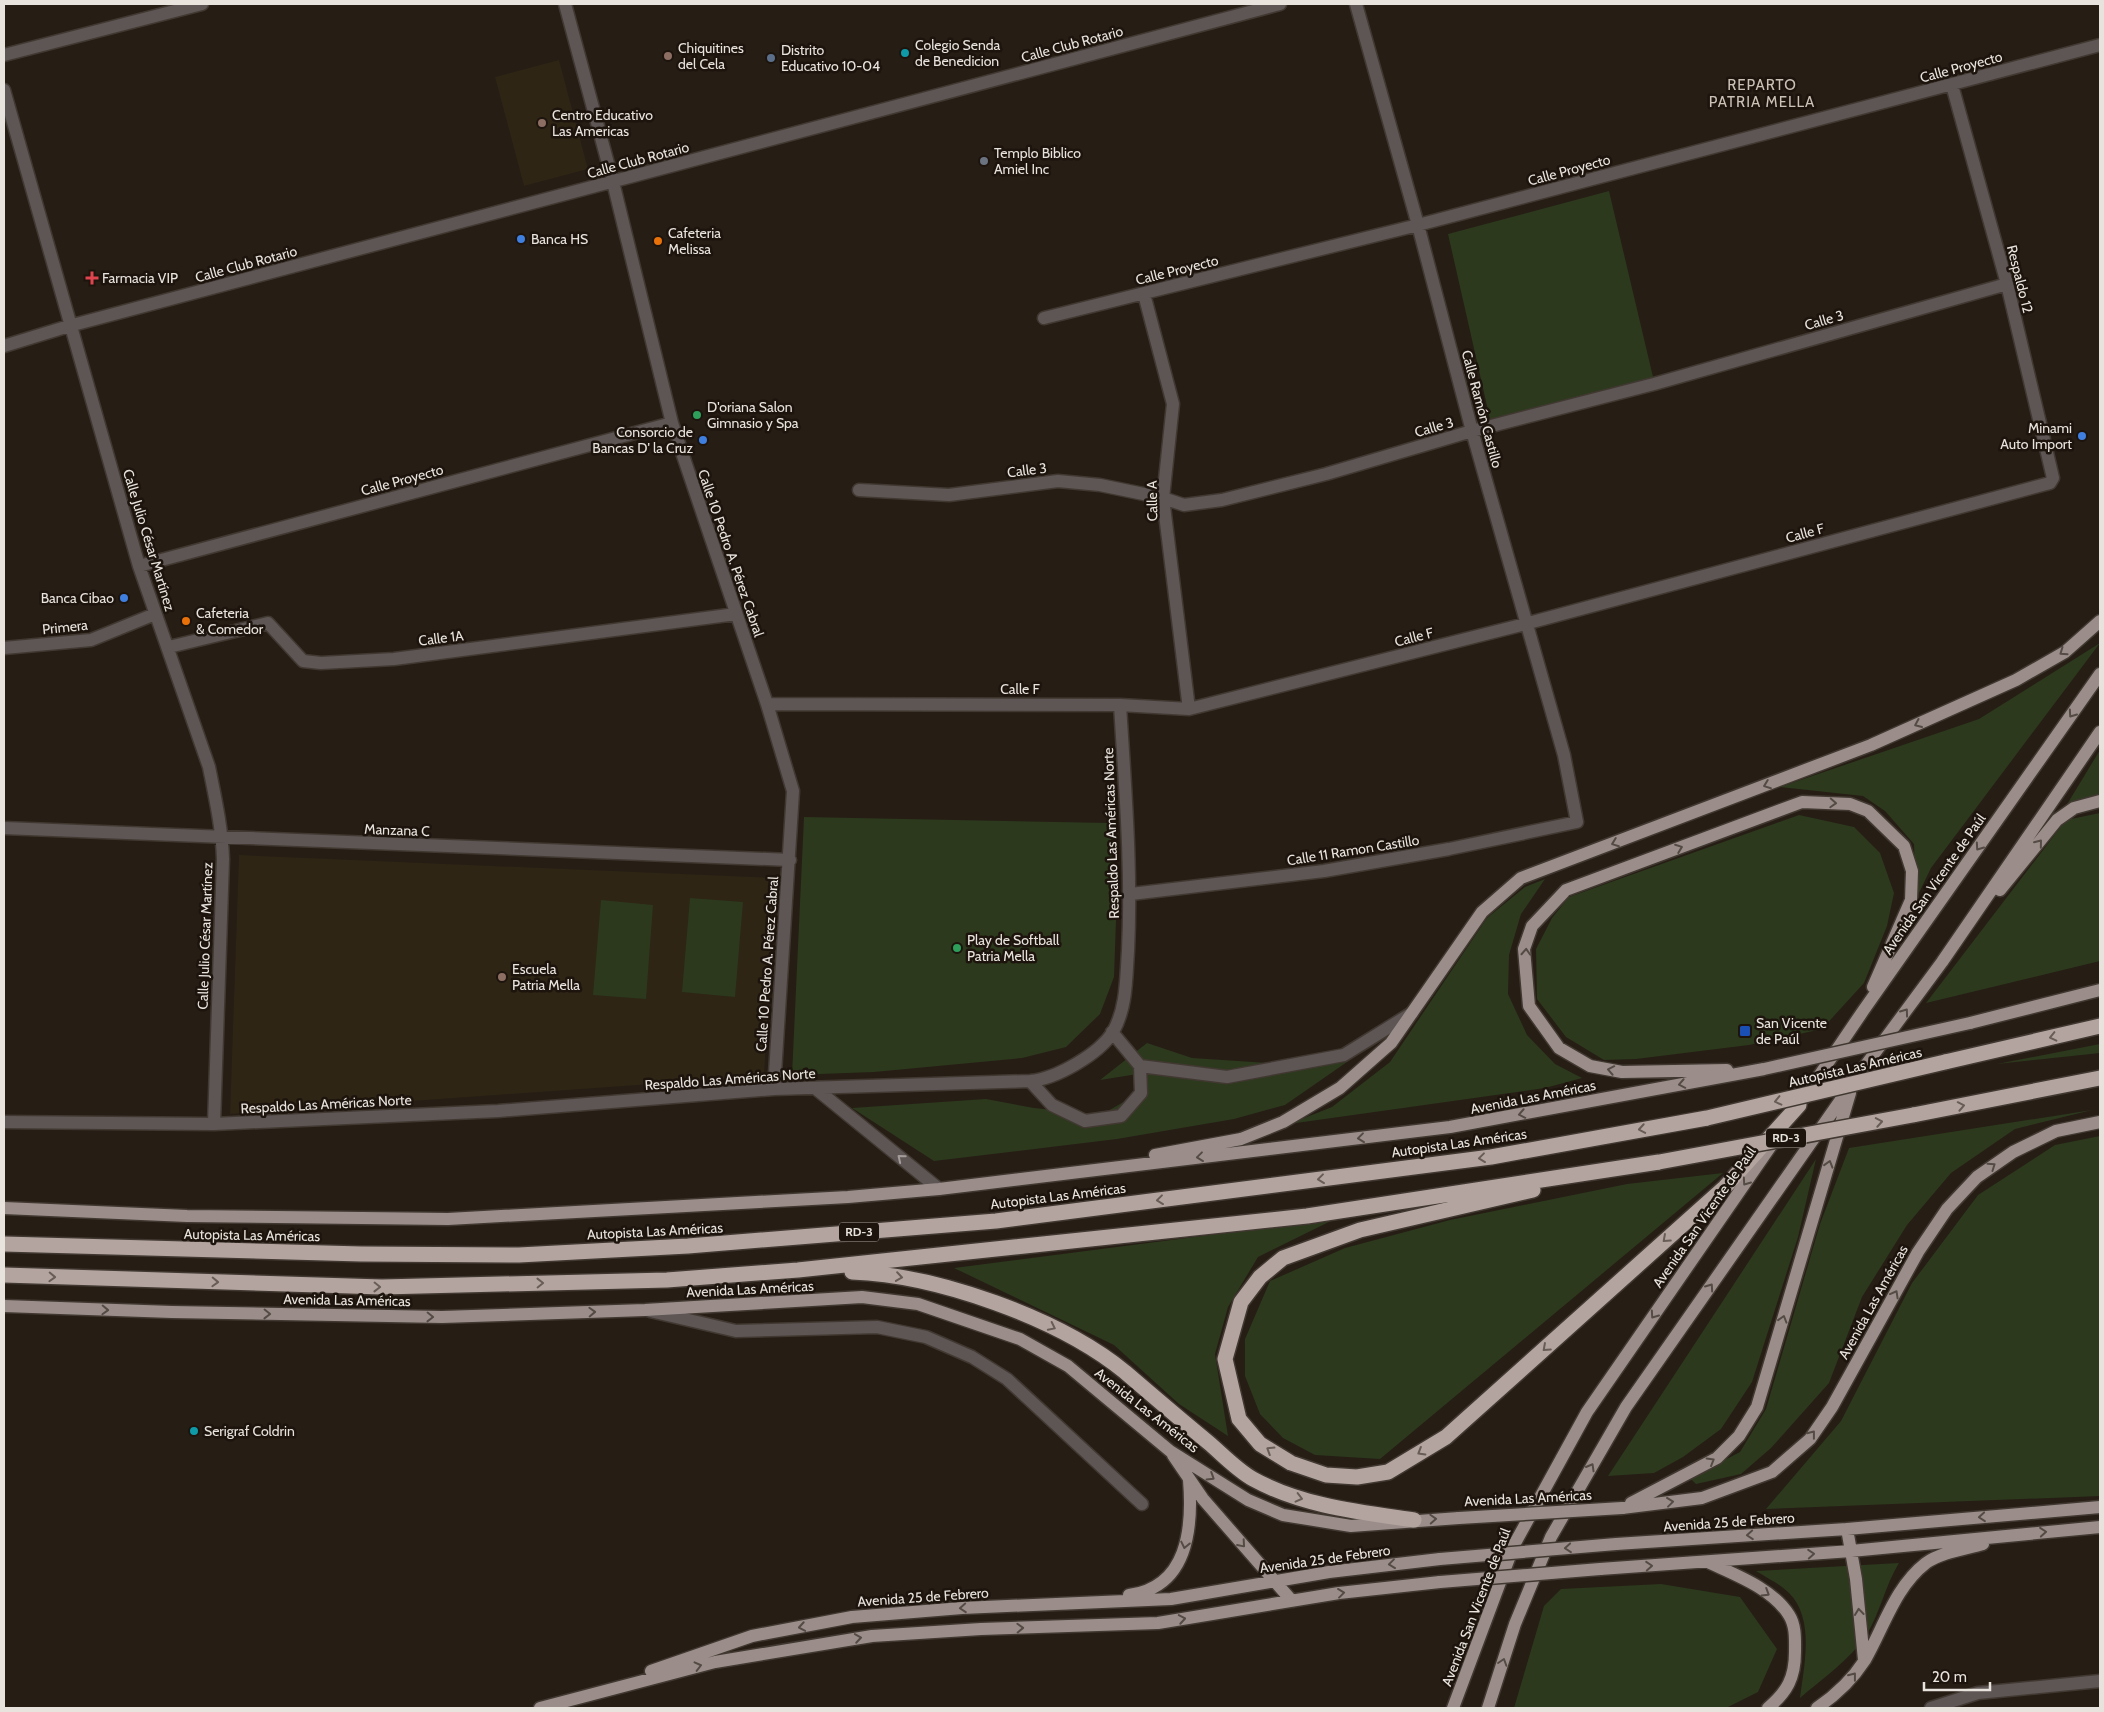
<svg xmlns="http://www.w3.org/2000/svg" width="2104" height="1712" viewBox="0 0 2104 1712" font-family="Cabin,sans-serif">
  <style>
    .education { fill: #2e2515 }
    .grass { fill: #2c391d }
    .lines { fill: none; stroke-linecap: round; stroke-linejoin: round }
    .minor-casing { stroke: #413931; stroke-width: 15 }
    .major-casing { stroke: #413931; stroke-width: 15 }
    .highway-casing { stroke: #413931; stroke-width: 18 }
    .minor { stroke: #5d5655; stroke-width: 12 }
    .major { stroke: #9b8e8a; stroke-width: 12 }
    .highway { stroke: #b3a4a0; stroke-width: 15 }
    .major-bridge-casing { stroke: #413931; stroke-width: 15; stroke-linecap: butt }
    .highway-bridge-casing { stroke: #413931; stroke-width: 18; stroke-linecap: butt }
    .major-bridge { stroke: #9b8e8a; stroke-width: 12 }
    .highway-bridge { stroke: #b3a4a0; stroke-width: 15 }
    .oneway { stroke: #554b45 }
    .oneway2 { stroke: #685c56 }
    .oneway3 { stroke: #a39c9a }
    .culture-dot { fill: #0f9aa8; stroke: #1c140d; stroke-width: 2 }
    .education-dot { fill: #8d6e63; stroke: #1c140d; stroke-width: 2 }
    .service-dot { fill: #5c6f8a; stroke: #1c140d; stroke-width: 2 }
    .worship-dot { fill: #6b7280; stroke: #1c140d; stroke-width: 2 }
    .shop-dot { fill: #3f7fe0; stroke: #1c140d; stroke-width: 2 }
    .food-dot { fill: #e8710a; stroke: #1c140d; stroke-width: 2 }
    .health-dot { fill: #e0444e; stroke: #1c140d; stroke-width: 2 }
    .leisure-dot { fill: #2e9e5b; stroke: #1c140d; stroke-width: 2 }
    .transit-dot { fill: #1a4fb4; stroke: #1c140d; stroke-width: 2 }
    .labels { text-anchor: middle; stroke-width: 5; stroke-linejoin: round; paint-order: stroke }
    .shield { fill: #1c140d; stroke: #aca59f; stroke-width: 1 }
    .shield-label { font-size: 12px; font-weight: bold; fill: #e9e3de }
    .street-label { font-size: 14px; fill: #e9e3de; stroke: #1c140d }
    .poi-label { font-size: 14px; fill: #e9e3de; stroke: #1c140d; text-anchor: start }
    .neighbourhood-label { font-size: 15px; letter-spacing: 1px; fill: #ccc1b7; stroke: #1c140d }
  </style>
  <rect width="100%" height="100%" fill="#261d15"/>
  <!-- education -->
  <path class="education" d="M559,60L588,169L524,186L495,77Z
    M239,855L775,878L764,1076L230,1114Z"/>
  <!-- grass -->
  <path class="grass" d="M1609,191L1654,381L1490,419L1448,234Z
    M2100,643L1931,868L1916,899L1914,844L1885,811L1863,796L1780,787L1979,719Z
    M2100,750V796L2066,806Z
    M2100,813V961L1926,1003L2066,820Z
    M1799,815L1854,827L1880,853L1894,893L1887,926L1864,983L1822,1029L1749,1045L1636,1059L1604,1060L1566,1037L1537,999L1536,949L1552,918L1569,897Z
    M804,817L1110,823L1116,920L1114,977L1100,1014L1066,1047L1022,1058L874,1072L792,1075Z
    M1545,879L1521,914L1509,955L1508,994L1527,1035L1555,1064L1582,1078L1545,1088L1289,1124L1332,1107L1390,1062L1487,918L1525,887Z
    M690,898L743,902L735,997L682,992Z
    M601,900L653,905L646,999L593,995Z
    M1365,1042L1347,1062L1285,1105L1234,1119L1117,1139L934,1161L852,1108L986,1099L1034,1108L1101,1115L1132,1097L1144,1073L1100,1080L1147,1043L1192,1058L1282,1064Z
    M2100,1044V1053L1997,1064Z
    M2092,1110L2015,1129L1951,1173L1907,1225L1862,1297L1829,1383L1771,1448L1741,1474L1696,1484L1690,1478L1740,1452L1766,1409L1820,1224L1849,1148Z
    M2100,1136V1496L1766,1509L1841,1421L1912,1283L1978,1195L2055,1145Z
    M1816,1159L1798,1237L1752,1382L1721,1429L1683,1457L1654,1473L1608,1476Z
    M1723,1173L1380,1459L1315,1455L1283,1438L1260,1414L1245,1376V1339L1270,1281L1345,1248L1450,1220L1627,1184Z
    M1335,1219L1258,1257L1228,1307L1215,1354L1228,1436L1179,1404L1114,1345L954,1268Z
    M1899,1563C1885,1586 1880,1613 1867,1634C1851,1659 1822,1679 1800,1698C1804,1665 1815,1619 1789,1593C1780,1584 1767,1578 1756,1571Z
    M1661,1584L1740,1597L1777,1649L1758,1692L1726,1708H1514L1544,1606L1561,1589Z"/>
  <g class="lines">
    <!-- minor casing -->
    <g class="minor-casing">
      <path id="minor" d="M565,4L613,182L672,423L767,704L793,791L774,1089
        M4,55L202,4
        M4,90L139,566L209,767C215,797 222,828 223,859L214,1124
        M1144,294L1173,404L1163,498L1189,709
        M1044,318L1418,225L2100,45
        M4,346L69,326L1280,4
        M859,490L949,495L1058,481L1100,485L1163,498L1184,505L1222,500L1326,474L1472,431L1654,384L2007,284
        M139,566L672,423
        M169,647L268,623L303,661L321,663L394,659L736,614
        M4,648L91,640L155,614
        M767,704L1120,705L1189,709L1525,624L2050,483L2053,478L2007,284L1952,85
        M4,828L790,860
        M1131,894L1324,871L1449,849L1577,822L1564,755L1472,431L1418,225L1356,4
        M1140,1066L1227,1077L1344,1055L1412,1013
        M1030,1081L1052,1105L1085,1121L1121,1116L1141,1093L1140,1066L1112,1032
        M815,1088L939,1189
        M4,1122L214,1124L498,1111L774,1089L1030,1081C1056,1079 1099,1054 1113,1032C1127,1007 1126,978 1128,951C1132,869 1125,787 1120,705
        M650,1311L736,1331L877,1327L926,1337L972,1357L1007,1379L1142,1504
        M1931,1708L1978,1693L2100,1681"/>
    </g>
    <!-- major casing -->
    <g class="major-casing">
      <path id="major" d="M2000,890L2057,820L2074,808L2100,801
        M1970,1023L2100,990
        M1727,1070L1622,1072L1590,1066L1559,1048L1529,1006L1524,949L1532,926L1566,890L1802,802L1850,804L1868,811L1904,846L1912,871L1911,900L1873,987
        M1804,1098L1863,1011L2100,674
        M1155,1155L1241,1139L1283,1122L1340,1088L1391,1043L1482,912L1521,878L1871,745L2016,680L2065,652L2100,621
        M4,1208L187,1216L448,1219L848,1197L939,1189L1450,1127L1764,1069
        M4,1306L172,1312L442,1317L645,1310L862,1297L918,1304L1020,1339L1068,1366L1170,1451L1248,1500L1283,1515L1351,1526L1459,1518
        M1173,1455L1203,1499L1292,1601
        M1631,1503L1717,1458L1739,1436L1757,1407L1850,1093
        M1622,1508L1702,1498L1772,1472L1810,1439L1832,1407L1918,1252L1947,1209L1977,1177L2013,1152L2056,1131L2100,1122
        M1847,1529L1856,1579L1864,1660
        M1616,1544L1847,1529L2100,1507
        M1710,1563C1736,1575 1773,1589 1789,1615C1796,1626 1795,1640 1795,1652C1795,1678 1787,1692 1768,1708
        M1600,1569L1851,1551L2100,1527
        M1129,1595C1188,1587 1193,1528 1189,1480
        M651,1671L752,1636L852,1617L962,1608L1171,1599L1329,1572L1440,1559
        M540,1708L715,1662L872,1636L981,1629L1158,1623L1339,1593L1440,1582
        M1453,1708L1514,1545L1587,1412L1777,1137
        M1488,1708L1515,1624L1551,1537L1626,1407L1854,1081L1942,962L2100,732
        M1817,1708C1836,1695 1852,1680 1865,1660C1884,1627 1895,1587 1926,1563C1941,1552 1966,1549 1983,1544"/>
    </g>
    <!-- highway casing -->
    <g class="highway-casing">
      <path id="highway" d="M1945,1062L2100,1026
        M1913,1115L2100,1078
        M1533,1190L1360,1230L1283,1258L1260,1277L1241,1302L1225,1359L1239,1419L1260,1444L1291,1463L1326,1475L1357,1477L1388,1472L1446,1437L1725,1187L1799,1105
        M4,1244L361,1254L519,1255L688,1246L996,1221L1491,1157L1707,1118
        M852,1272C937,1275 1059,1318 1125,1372C1153,1396 1181,1420 1209,1443C1223,1455 1237,1470 1253,1479C1302,1506 1359,1512 1414,1520
        M4,1275L382,1287L667,1280L798,1270L1307,1216L1659,1162"/>
    </g>
    <!-- minor -->
    <use href="#minor" class="minor"/>
    <!-- major -->
    <use href="#major" class="major"/>
    <!-- highway -->
    <use href="#highway" class="highway"/>
    <!-- major-bridge casing -->
    <g class="major-bridge-casing">
      <path id="major-bridge" d="M1764,1069L1970,1023
        M1459,1518L1622,1508
        M1440,1559L1616,1544
        M1440,1582L1600,1569"/>
    </g>
    <!-- highway-bridge casing -->
    <g class="highway-bridge-casing">
      <path id="highway-bridge" d="M1707,1118L1945,1062
        M1659,1162L1913,1115"/>
    </g>
    <!-- major-bridge -->
    <use href="#major-bridge" class="major-bridge"/>
    <!-- highway-bridge -->
    <use href="#highway-bridge" class="highway-bridge"/>
  </g>
  <!-- one-way arrows -->
  <defs><path id="oneway-chevron" d="M-2-3.5L2.5 0L-2 3.5" fill="none" stroke-width="1.6" stroke-linecap="round" stroke-linejoin="round" transform="scale(1.25)"/></defs>
  <g class="oneway">
    <use href="#oneway-chevron" transform="translate(2063 652) rotate(145)"/>
    <use href="#oneway-chevron" transform="translate(2072 714) rotate(125)"/>
    <use href="#oneway-chevron" transform="translate(1918 724) rotate(156)"/>
    <use href="#oneway-chevron" transform="translate(1767 785) rotate(159)"/>
    <use href="#oneway-chevron" transform="translate(1833 803) rotate(3)"/>
    <use href="#oneway-chevron" transform="translate(1615 843) rotate(159)"/>
    <use href="#oneway-chevron" transform="translate(2039 843) rotate(-51)"/>
    <use href="#oneway-chevron" transform="translate(1979 847) rotate(125)"/>
    <use href="#oneway-chevron" transform="translate(1679 848) rotate(-21)"/>
    <use href="#oneway-chevron" transform="translate(1526 952) rotate(-87)"/>
    <use href="#oneway-chevron" transform="translate(1905 1012) rotate(-54)"/>
    <use href="#oneway-chevron" transform="translate(1611 1070) rotate(-169)"/>
    <use href="#oneway-chevron" transform="translate(1682 1084) rotate(169)"/>
    <use href="#oneway-chevron" transform="translate(1522 1114) rotate(169)"/>
    <use href="#oneway-chevron" transform="translate(1361 1138) rotate(173)"/>
    <use href="#oneway-chevron" transform="translate(1200 1157) rotate(173)"/>
    <use href="#oneway-chevron" transform="translate(1829 1164) rotate(-73)"/>
    <use href="#oneway-chevron" transform="translate(1992 1166) rotate(-35)"/>
    <use href="#oneway-chevron" transform="translate(1746 1182) rotate(125)"/>
    <use href="#oneway-chevron" transform="translate(1710 1287) rotate(-55)"/>
    <use href="#oneway-chevron" transform="translate(1895 1294) rotate(-61)"/>
    <use href="#oneway-chevron" transform="translate(105 1310) rotate(2)"/>
    <use href="#oneway-chevron" transform="translate(592 1312) rotate(-2)"/>
    <use href="#oneway-chevron" transform="translate(267 1314) rotate(1)"/>
    <use href="#oneway-chevron" transform="translate(1654 1315) rotate(125)"/>
    <use href="#oneway-chevron" transform="translate(430 1317) rotate(1)"/>
    <use href="#oneway-chevron" transform="translate(1783 1319) rotate(-73)"/>
    <use href="#oneway-chevron" transform="translate(1812 1434) rotate(-52)"/>
    <use href="#oneway-chevron" transform="translate(1711 1461) rotate(-30)"/>
    <use href="#oneway-chevron" transform="translate(1591 1467) rotate(-60)"/>
    <use href="#oneway-chevron" transform="translate(1211 1477) rotate(32)"/>
    <use href="#oneway-chevron" transform="translate(1670 1502) rotate(-7)"/>
    <use href="#oneway-chevron" transform="translate(1982 1517) rotate(175)"/>
    <use href="#oneway-chevron" transform="translate(1433 1519) rotate(-3)"/>
    <use href="#oneway-chevron" transform="translate(2043 1532) rotate(-5)"/>
    <use href="#oneway-chevron" transform="translate(1750 1535) rotate(176)"/>
    <use href="#oneway-chevron" transform="translate(1242 1544) rotate(49)"/>
    <use href="#oneway-chevron" transform="translate(1185 1545) rotate(102)"/>
    <use href="#oneway-chevron" transform="translate(1568 1548) rotate(175)"/>
    <use href="#oneway-chevron" transform="translate(1811 1554) rotate(-4)"/>
    <use href="#oneway-chevron" transform="translate(1392 1564) rotate(173)"/>
    <use href="#oneway-chevron" transform="translate(1649 1566) rotate(-4)"/>
    <use href="#oneway-chevron" transform="translate(1341 1593) rotate(-7)"/>
    <use href="#oneway-chevron" transform="translate(1766 1593) rotate(32)"/>
    <use href="#oneway-chevron" transform="translate(963 1608) rotate(176)"/>
    <use href="#oneway-chevron" transform="translate(1859 1612) rotate(-96)"/>
    <use href="#oneway-chevron" transform="translate(1182 1619) rotate(-10)"/>
    <use href="#oneway-chevron" transform="translate(802 1627) rotate(170)"/>
    <use href="#oneway-chevron" transform="translate(1020 1628) rotate(-2)"/>
    <use href="#oneway-chevron" transform="translate(858 1638) rotate(-9)"/>
    <use href="#oneway-chevron" transform="translate(1503 1662) rotate(-72)"/>
    <use href="#oneway-chevron" transform="translate(698 1666) rotate(-14)"/>
    <use href="#oneway-chevron" transform="translate(1853 1676) rotate(-52)"/>
  </g>
  <g class="oneway2">
    <use href="#oneway-chevron" transform="translate(2053 1037) rotate(167)"/>
    <use href="#oneway-chevron" transform="translate(1778 1101) rotate(167)"/>
    <use href="#oneway-chevron" transform="translate(1961 1106) rotate(-11)"/>
    <use href="#oneway-chevron" transform="translate(1879 1122) rotate(-10)"/>
    <use href="#oneway-chevron" transform="translate(1642 1129) rotate(170)"/>
    <use href="#oneway-chevron" transform="translate(1482 1158) rotate(173)"/>
    <use href="#oneway-chevron" transform="translate(1321 1179) rotate(173)"/>
    <use href="#oneway-chevron" transform="translate(1160 1200) rotate(173)"/>
    <use href="#oneway-chevron" transform="translate(1666 1239) rotate(138)"/>
    <use href="#oneway-chevron" transform="translate(52 1277) rotate(2)"/>
    <use href="#oneway-chevron" transform="translate(899 1277) rotate(8)"/>
    <use href="#oneway-chevron" transform="translate(215 1282) rotate(2)"/>
    <use href="#oneway-chevron" transform="translate(540 1283) rotate(-1)"/>
    <use href="#oneway-chevron" transform="translate(377 1287) rotate(1)"/>
    <use href="#oneway-chevron" transform="translate(1052 1327) rotate(26)"/>
    <use href="#oneway-chevron" transform="translate(1546 1348) rotate(138)"/>
    <use href="#oneway-chevron" transform="translate(1270 1450) rotate(-148)"/>
    <use href="#oneway-chevron" transform="translate(1421 1452) rotate(149)"/>
    <use href="#oneway-chevron" transform="translate(1299 1498) rotate(14)"/>
  </g>
  <use class="oneway3" href="#oneway-chevron" transform="translate(901 1158) rotate(-141)"/>
  <!-- markers -->
  <g class="culture-dot">
    <circle cx="905" cy="53" r="5"/>
    <circle cx="194" cy="1431" r="5"/>
  </g>
  <g class="education-dot">
    <circle cx="668" cy="56" r="5"/>
    <circle cx="542" cy="123" r="5"/>
    <circle cx="502" cy="977" r="5"/>
  </g>
  <circle class="service-dot" cx="771" cy="58" r="5"/>
  <circle class="worship-dot" cx="984" cy="161" r="5"/>
  <g class="shop-dot">
    <circle cx="521" cy="239" r="5"/>
    <circle cx="2082" cy="436" r="5"/>
    <circle cx="703" cy="440" r="5"/>
    <circle cx="124" cy="598" r="5"/>
  </g>
  <g class="food-dot">
    <circle cx="658" cy="241" r="5"/>
    <circle cx="186" cy="621" r="5"/>
  </g>
  <path class="health-dot" d="M89.5 270.5h5v5h5v5h-5v5h-5v-5h-5v-5h5z"/>
  <g class="leisure-dot">
    <circle cx="697" cy="415" r="5"/>
    <circle cx="957" cy="948" r="5"/>
  </g>
  <rect class="transit-dot" x="1739" y="1025" width="12" height="12" rx="2.5"/>
  <g class="labels">
    <!-- shield labels -->
    <g class="shield">
      <rect x="1766" y="1128.5" width="40" height="19" rx="4"/>
      <rect x="839" y="1222.5" width="40" height="19" rx="4"/>
    </g>
    <g class="shield-label">
      <text x="1786" y="1142">RD-3</text>
      <text x="859" y="1236">RD-3</text>
    </g>
    <!-- street labels -->
    <g class="street-label">
      <text transform="translate(1072 44) rotate(-15)" y="5">Calle Club Rotario</text>
      <text transform="translate(1961 67) rotate(-15)" y="5">Calle Proyecto</text>
      <text transform="translate(638 160) rotate(-15)" y="5">Calle Club Rotario</text>
      <text transform="translate(1569 170) rotate(-15)" y="5">Calle Proyecto</text>
      <text transform="translate(246 264) rotate(-15)" y="5">Calle Club Rotario</text>
      <text transform="translate(1177 270) rotate(-14)" y="5">Calle Proyecto</text>
      <text transform="translate(2020 279) rotate(76)" y="5">Respaldo 12</text>
      <text transform="translate(1824 320) rotate(-16)" y="5">Calle 3</text>
      <text transform="translate(1482 409) rotate(75)" y="5">Calle Ramón Castillo</text>
      <text transform="translate(1434 427) rotate(-16)" y="5">Calle 3</text>
      <text transform="translate(1027 470) rotate(-7)" y="5">Calle 3</text>
      <text transform="translate(402 480) rotate(-15)" y="5">Calle Proyecto</text>
      <text transform="translate(1152 501) rotate(-91)" y="5">Calle A</text>
      <text transform="translate(1805 533) rotate(-15)" y="5">Calle F</text>
      <text transform="translate(149 540) rotate(73)" y="5">Calle Julio César Martínez</text>
      <text transform="translate(731 553) rotate(71)" y="5">Calle 10 Pedro A. Pérez Cabral</text>
      <text transform="translate(65 627) rotate(-6)" y="5">Primera</text>
      <text transform="translate(1414 637) rotate(-14)" y="5">Calle F</text>
      <text transform="translate(441 638) rotate(-7)" y="5">Calle 1A</text>
      <text x="1020" y="694">Calle F</text>
      <text transform="translate(397 830) rotate(2)" y="5">Manzana C</text>
      <text transform="translate(1111 833) rotate(-92)" y="5">Respaldo Las Américas Norte</text>
      <text transform="translate(1353 850) rotate(-9)" y="5">Calle 11 Ramon Castillo</text>
      <text transform="translate(1934 884) rotate(-55)" y="5">Avenida San Vicente de Paúl</text>
      <text transform="translate(205 936) rotate(-88)" y="5">Calle Julio César Martínez</text>
      <text transform="translate(767 964) rotate(-86)" y="5">Calle 10 Pedro A. Pérez Cabral</text>
      <text transform="translate(1855 1067) rotate(-13)" y="5">Autopista Las Américas</text>
      <text transform="translate(730 1079) rotate(-4)" y="5">Respaldo Las Américas Norte</text>
      <text transform="translate(1533 1097) rotate(-11)" y="5">Avenida Las Américas</text>
      <text transform="translate(326 1104) rotate(-3)" y="5">Respaldo Las Américas Norte</text>
      <text transform="translate(1459 1143) rotate(-8)" y="5">Autopista Las Américas</text>
      <text transform="translate(1058 1196) rotate(-7)" y="5">Autopista Las Américas</text>
      <text transform="translate(1704 1217) rotate(-55)" y="5">Avenida San Vicente de Paúl</text>
      <text transform="translate(655 1231) rotate(-3)" y="5">Autopista Las Américas</text>
      <text transform="translate(252 1235) rotate(1)" y="5">Autopista Las Américas</text>
      <text transform="translate(750 1289) rotate(-3)" y="5">Avenida Las Américas</text>
      <text transform="translate(347 1300) rotate(1)" y="5">Avenida Las Américas</text>
      <text transform="translate(1873 1302) rotate(-61)" y="5">Avenida Las Américas</text>
      <text transform="translate(1147 1410) rotate(38)" y="5">Avenida Las Américas</text>
      <text transform="translate(1528 1498) rotate(-3)" y="5">Avenida Las Américas</text>
      <text transform="translate(1729 1522) rotate(-4)" y="5">Avenida 25 de Febrero</text>
      <text transform="translate(1325 1559) rotate(-8)" y="5">Avenida 25 de Febrero</text>
      <text transform="translate(923 1597) rotate(-4)" y="5">Avenida 25 de Febrero</text>
      <text transform="translate(1476 1607) rotate(-69)" y="5">Avenida San Vicente de Paúl</text>
    </g>
    <!-- poi labels -->
    <g class="poi-label">
      <text x="915" y="50">Colegio Senda<tspan x="915" dy="16">de Benedicion</tspan></text>
      <text x="678" y="53">Chiquitines<tspan x="678" dy="16">del Cela</tspan></text>
      <text x="781" y="55">Distrito<tspan x="781" dy="16">Educativo 10-04</tspan></text>
      <text x="552" y="120">Centro Educativo<tspan x="552" dy="16">Las Americas</tspan></text>
      <text x="994" y="158">Templo Biblico<tspan x="994" dy="16">Amiel Inc</tspan></text>
      <text x="668" y="238">Cafeteria<tspan x="668" dy="16">Melissa</tspan></text>
      <text x="531" y="244">Banca HS</text>
      <text x="102" y="283">Farmacia VIP</text>
      <text x="707" y="412">D'oriana Salon<tspan x="707" dy="16">Gimnasio y Spa</tspan></text>
      <text x="2072" y="433" text-anchor="end">Minami<tspan x="2072" dy="16">Auto Import</tspan></text>
      <text x="693" y="437" text-anchor="end">Consorcio de<tspan x="693" dy="16">Bancas D' la Cruz</tspan></text>
      <text x="114" y="603" text-anchor="end">Banca Cibao</text>
      <text x="196" y="618">Cafeteria<tspan x="196" dy="16">&amp; Comedor</tspan></text>
      <text x="967" y="945">Play de Softball<tspan x="967" dy="16">Patria Mella</tspan></text>
      <text x="512" y="974">Escuela<tspan x="512" dy="16">Patria Mella</tspan></text>
      <text x="1756" y="1028">San Vicente<tspan x="1756" dy="16">de Paúl</tspan></text>
      <text x="204" y="1436">Serigraf Coldrin</text>
    </g>
    <!-- neighbourhood labels -->
    <g class="neighbourhood-label">
      <text x="1762" y="90">REPARTO<tspan x="1762" dy="17">PATRIA MELLA</tspan></text>
    </g>
  </g>
  <!-- border -->
  <rect width="2104" height="1712" fill="none" stroke="#e9e3de" stroke-width="10"/>
  <!-- scale -->
  <path d="M1924 1682v8h66v-8" fill="none" stroke="#e9e3de" stroke-width="2.5"/>
  <text x="1932" y="1682" font-size="15" fill="#e9e3de" stroke="#1c140d" stroke-width="4" paint-order="stroke">20 m</text>
</svg>
